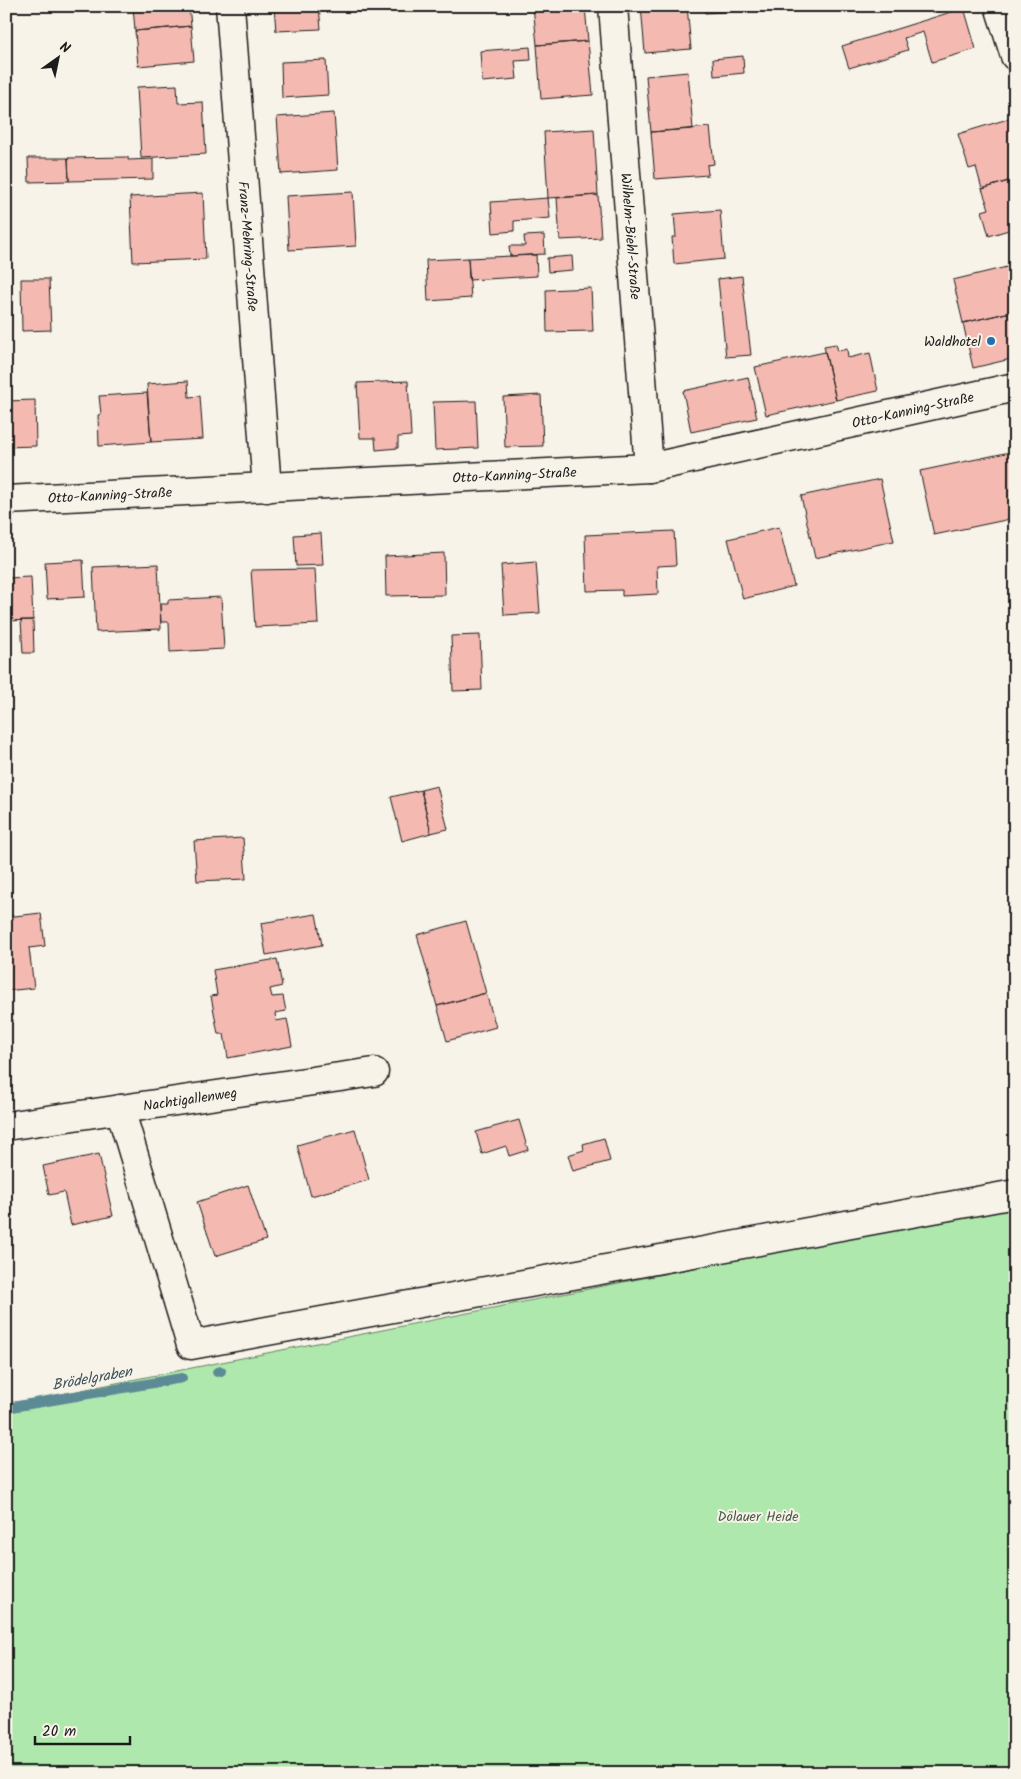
<svg xmlns="http://www.w3.org/2000/svg" width="1021" height="1779" viewBox="0 0 1021 1779" font-family="Kalam,sans-serif">
  <style>
    .green { fill: #afe8ad; stroke: #668264 }
    .lines { fill: none; stroke-linecap: round; stroke-linejoin: round }
    .stream { stroke: #5c8a95; stroke-width: 10 }
    .building { fill: #f4b9b0; stroke: #1c1c1c }
    .street-casing { stroke: #1c1c1c; stroke-width: 31 }
    .street { stroke: #f7f3e8; stroke-width: 28 }
    .poi-dot { fill: #1f6fb2; stroke: #f7f3e8; stroke-width: 2 }
    .labels { text-anchor: middle; stroke-width: 4; stroke-linejoin: round; paint-order: stroke }
    .street-label { font-size: 14px; fill: #1c1c1c; stroke: #f7f3e8 }
    .poi-label { font-size: 14px; fill: #1c1c1c; stroke: #f7f3e8; text-anchor: end }
    .park-label { font-size: 14px; fill: #485948; stroke: #f7f3e8 }
    .water-label { font-size: 15px; font-style: italic; fill: #3c5359; stroke: #f7f3e8 }
  </style>
  <rect width="100%" height="100%" fill="#f7f3e8"/>
  <filter id="ink" filterUnits="userSpaceOnUse"><feTurbulence type="fractalNoise" baseFrequency=".02" numOctaves="2"/><feDisplacementMap in="SourceGraphic" scale="10" xChannelSelector="R" yChannelSelector="G"/><feConvolveMatrix kernelMatrix="1 2 1 2 8 2 1 2 1" color-interpolation-filters="sRGB"/></filter>
  <g filter="url(#ink)">
    <!-- green -->
    <path class="green" d="M1015,1204V1773H6V1405Z"/>
    <g class="lines">
      <!-- stream -->
      <path class="stream" d="M217,1372L221,1371
        M6,1408L182,1378"/>
    </g>
    <!-- building -->
    <path class="building" d="M133,6H189L191,26L135,31Z
      M274,6H319L321,29L276,31Z
      M533,6H585L588,41L537,45Z
      M641,6H687L691,49L645,53Z
      M704,6H754L755,10L705,13Z
      M964,8L976,49L932,62L923,32L904,38L908,50L849,68L842,46Z
      M191,26L194,61L138,66L135,31Z
      M588,41L593,95L541,99L537,45Z
      M530,47L531,60L515,61L517,79L482,82L480,51Z
      M743,56L744,73L714,76L713,59Z
      M326,60L328,95L282,98L281,62Z
      M688,72L693,129L651,132L646,76Z
      M177,85L178,103L203,102L206,154L141,158L137,87Z
      M334,113L338,170L281,174L277,117Z
      M1011,118L1015,129V179L982,189L976,167L969,169L958,134Z
      M710,127L714,164L707,165L708,175L655,179L651,132Z
      M594,129L598,195L548,198L544,132Z
      M128,157V160L153,159V179L69,181L68,158Z
      M28,158H68L69,181L29,182Z
      M1015,179V228L989,236L982,211L989,209L982,189Z
      M353,192L356,246L289,250L286,196Z
      M203,193L206,259L133,262L130,197Z
      M598,195L601,238L560,240L557,198Z
      M548,198L550,218L514,221V231L493,233L491,202Z
      M720,210L724,259L674,264L672,237H676L674,214Z
      M544,235L545,254L510,256L509,246H525L524,236Z
      M536,255L537,276L469,280L468,258Z
      M572,256L573,270L548,272L547,258Z
      M468,258L471,298L428,301L426,260Z
      M1015,265V311L963,323L953,280Z
      M742,276L751,355L726,357L718,279Z
      M21,279H49L51,330L22,331Z
      M591,288L593,331L547,332L546,290Z
      M1015,311V358L973,368L963,323Z
      M836,344L838,351L847,349L848,358L870,353L878,391L836,400L824,346Z
      M825,352L836,400L766,415L755,367Z
      M748,377L757,418L691,432L683,391Z
      M188,381L189,397L200,396L203,439L151,442L147,384Z
      M408,381L411,436L398,437V448L376,450L375,438H360L357,383Z
      M147,393L151,442L99,446L98,415L101,414L99,396Z
      M541,395L543,446L505,447L503,397Z
      M35,400L36,446L6,447V401Z
      M476,401L478,448L435,450L433,402Z
      M1015,451V518L934,535L920,471Z
      M880,479L894,541L815,558L801,496Z
      M779,527L794,586L743,599L728,539Z
      M674,531L676,565L657,566L658,594L622,596V590L587,591L585,535Z
      M321,533L323,565L296,566L294,535Z
      M444,553L445,595L386,596L385,556Z
      M83,560L85,597L47,599L45,562Z
      M536,562L540,613L504,615L501,565Z
      M158,564L161,629L96,632L93,567Z
      M315,569L318,624L255,627L251,570Z
      M31,577L33,620L6,621V578Z
      M221,597L224,649L170,652L169,622H161L160,604H168V600Z
      M21,620H33L34,653H23Z
      M480,635L482,690L453,691L451,636Z
      M437,786L448,829L431,833L421,790Z
      M421,790L431,833L402,841L391,797Z
      M243,838L246,879L197,881L194,841Z
      M41,913L45,946L29,948L34,988L6,991V917Z
      M316,914L322,945L266,955L261,923Z
      M466,921L486,993L437,1006L417,935Z
      M277,959L282,986L270,989L272,997L283,996L286,1011L275,1013L276,1021L287,1019L292,1046L228,1058L224,1034H218L211,996L217,995L213,970Z
      M486,993L496,1027L447,1041L437,1006Z
      M519,1120L528,1150L509,1156L506,1146L482,1154L476,1132Z
      M355,1129L369,1180L311,1196L297,1145Z
      M604,1138L610,1161L573,1171L568,1155L584,1150L583,1144Z
      M99,1154L113,1216L71,1225L64,1192L49,1195L43,1166Z
      M248,1185L266,1240L215,1256L197,1202Z"/>
    <g class="lines">
      <!-- street casing -->
      <g class="street-casing">
        <g id="street">
          <path id="s1" d="M230,6L267,488"/>
          <path id="s2" d="M613,6L649,468"/>
          <path d="M999,6L1015,56"/>
          <path id="s3" d="M6,500L649,468L1015,387"/>
          <path d="M120,1109L191,1345L1015,1194"/>
          <path id="s4" d="M6,1126L374,1072"/>
        </g>
      </g>
      <!-- street -->
      <use href="#street" class="street"/>
    </g>
  </g>
  <!-- markers -->
  <circle class="poi-dot" cx="991" cy="341" r="5"/>
  <g class="labels">
    <!-- street labels -->
    <g class="street-label">
      <text dy="5" stroke="none"><textPath href="#s2" startOffset="231">Wilhelm-Biehl-Straße</textPath></text>
      <text dy="5" stroke="none"><textPath href="#s1" startOffset="241">Franz-Mehring-Straße</textPath></text>
      <text dy="5" stroke="none"><textPath href="#s3" startOffset="914">Otto-Kanning-Straße</textPath></text>
      <text dy="5" stroke="none"><textPath href="#s3" startOffset="509">Otto-Kanning-Straße</textPath></text>
      <text dy="5" stroke="none"><textPath href="#s3" startOffset="104">Otto-Kanning-Straße</textPath></text>
      <text dy="5" stroke="none"><textPath href="#s4" startOffset="186">Nachtigallenweg</textPath></text>
    </g>
    <!-- poi labels -->
    <g class="poi-label">
      <text x="981" y="346">Waldhotel</text>
    </g>
    <!-- park labels -->
    <g class="park-label">
      <text x="758" y="1521">Dölauer Heide</text>
    </g>
    <!-- water labels -->
    <g class="water-label">
      <text transform="translate(92 1378) rotate(-10)" y="5">Brödelgraben</text>
    </g>
  </g>
  <!-- margin -->
  <rect width="1021" height="1779" fill="none" stroke="#f7f3e8" stroke-width="25"/>
  <rect x="12" y="12" width="996" height="1754" fill="none" stroke="#1c1c1c" stroke-width="2" filter="url(#ink)"/>
  <!-- north arrow -->
  <g transform="translate(58 58) rotate(33)" stroke="#f7f3e8" stroke-width="4" paint-order="stroke">
  <path d="M0-4L9 19L0 12L-9 19Z" fill="#1c1c1c"/>
  <text y="-8" font-size="14" font-weight="bold" text-anchor="middle" fill="#1c1c1c">N</text>
  </g>
  <!-- scale -->
  <path d="M35 1736v8h95v-8" fill="none" stroke="#1c1c1c" stroke-width="2.5"/>
  <text x="42" y="1736" font-size="15" fill="#1c1c1c" stroke="#f7f3e8" stroke-width="4" paint-order="stroke">20 m</text>
</svg>
